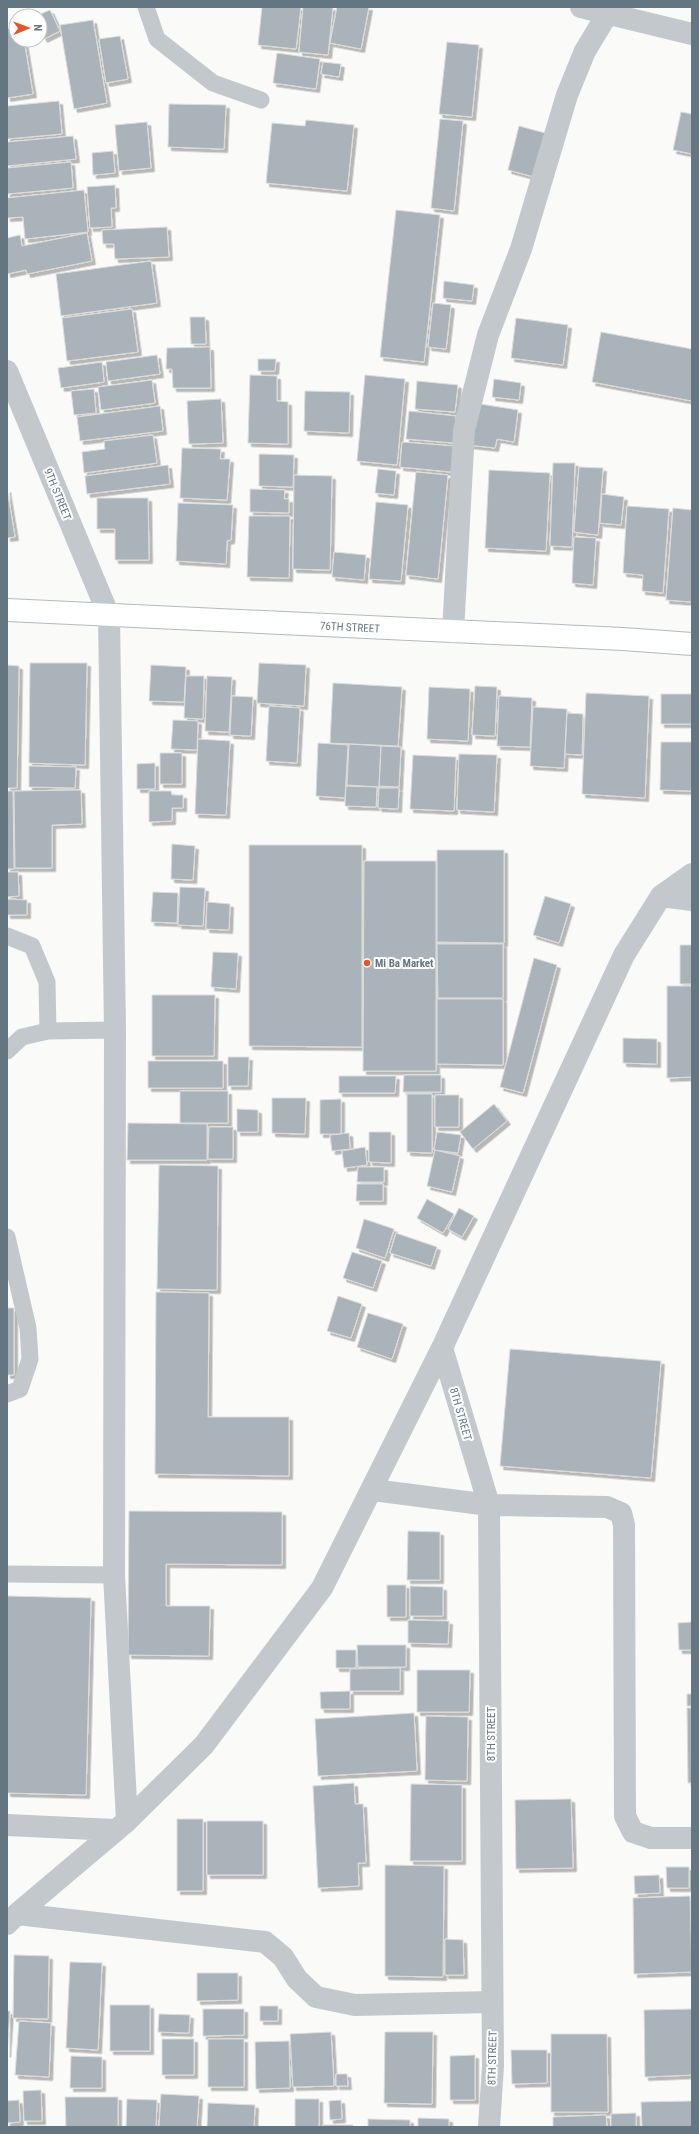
<svg xmlns="http://www.w3.org/2000/svg" width="699" height="2134" viewBox="0 0 699 2134" font-family="'Roboto Condensed',sans-serif">
  <style>
    .building { fill: #aab3b9; stroke: #dcdcda; filter: url(#shadow) }
    .lines { fill: none; stroke-linecap: round; stroke-linejoin: round }
    .secondary-casing { stroke: #b3babf; stroke-width: 24 }
    .lane { stroke: #c3c8cc; stroke-width: 17 }
    .street { stroke: #c3c8cc; stroke-width: 22 }
    .secondary { stroke: #fff; stroke-width: 22 }
    .poi-dot { fill: #e4572e; stroke: #fff; stroke-width: 1.5 }
    .labels { text-anchor: middle; stroke-width: 4; stroke-linejoin: round; paint-order: stroke }
    .street-label { font-size: 11px; fill: #657683; stroke: #fff }
    .poi-label { font-size: 11px; font-weight: bold; fill: #657683; stroke: #fff; text-anchor: start }
  </style>
  <defs>
    <filter id="shadow"><feDropShadow dx="3.5" dy="3.5" stdDeviation="0" flood-color="#0004"/></filter>
  </defs>
  <rect width="100%" height="100%" fill="#fafaf8"/>
  <!-- building -->
  <path class="building" d="M262,7H301L296,49L258,45Z
    M303,7H333L328,55L299,52Z
    M337,7H369L361,49L330,43Z
    M50,10L60,31L44,39L40,31V16H36Z
    M93,20L107,103L74,109L60,25Z
    M16,27V40H24L33,94L7,98V29Z
    M120,36L128,79L106,83L99,39Z
    M447,42L479,45L472,117L439,114Z
    M277,53L320,59L316,89L273,83Z
    M323,62L341,64L339,77L321,74Z
    M59,101L62,134L7,139V106Z
    M169,104L226,105L224,149L168,147Z
    M681,112L692,114V154L673,150Z
    M440,119L463,121L454,211L431,208Z
    M306,120L354,125L347,191L266,183L272,123L305,126Z
    M147,122L151,168L119,171L115,125Z
    M519,126L545,133L534,177L508,170Z
    M73,136L76,159L7,166V142Z
    M113,151L115,173L93,175L92,153Z
    M71,162L73,188L7,194V168Z
    M115,185L116,208H111L112,227L90,228L87,187Z
    M84,190L88,232L25,239L23,217L7,218V198Z
    M396,210L440,215L424,362L380,357Z
    M167,227L169,257L115,259L114,244H103L102,230Z
    M87,233L92,261L27,274L26,270L7,274V238L20,235L22,246Z
    M151,261L157,303L61,316L56,274Z
    M444,281L474,285L472,301L443,298Z
    M433,303L451,305L446,349L428,347Z
    M132,309L138,352L67,361L62,318Z
    M190,317H205L206,344H191Z
    M516,318L568,325L563,365L511,358Z
    M601,332L692,349V401L592,382Z
    M210,347L211,388H173L172,369H166L167,348Z
    M157,355L160,374L108,381L106,362Z
    M258,359H276L275,371H258Z
    M102,362L104,382L61,388L58,368Z
    M250,375L277,376V401L288,402V444L248,443Z
    M365,375L405,379L397,465L357,461Z
    M494,379L521,383L519,400L492,397Z
    M152,380L155,403L101,410L98,387Z
    M417,381L458,385L455,412L415,409Z
    M94,389L96,413L74,415L71,391Z
    M305,391L350,392L349,433L304,431Z
    M221,399L223,443L189,444L187,401Z
    M474,403L518,410L514,442L497,439L495,448L468,445Z
    M160,406L163,431L80,441L77,417Z
    M409,411L456,416L454,443L406,439Z
    M153,435L157,463L84,473L82,452L105,449L104,441Z
    M402,442L454,446L451,472L400,467Z
    M182,448L221,449L220,459H230L227,500L180,498Z
    M259,454L294,455L293,487L259,486Z
    M553,463H575L572,547L550,546Z
    M168,465L170,484L87,494L85,476Z
    M579,467L603,468L598,535L574,532Z
    M378,469L396,471L394,495L375,493Z
    M489,470L550,473L546,551L485,548Z
    M416,472L448,475L438,579L406,575Z
    M294,475L332,476L330,570L293,569Z
    M7,489L15,537L7,538Z
    M250,489L285,490L284,499H289V513L250,512Z
    M602,494L624,497L621,525L600,523Z
    M97,498H148L149,560H115V529H97Z
    M376,502L408,505L401,581L369,579Z
    M178,503L233,505L231,540L227,541L226,564L176,561Z
    M627,506L669,509L663,593L642,591L643,575L623,573Z
    M673,508L692,510V602L666,600Z
    M249,516H290L289,578L247,577Z
    M574,537L596,538L593,585L572,583Z
    M334,552L366,555L364,580L332,577Z
    M30,663H87L85,765L29,763Z
    M259,663L306,665L304,706L257,703Z
    M7,665L19,666L17,788H7Z
    M151,665L186,667L184,702L149,701Z
    M186,676H204L203,719L184,718Z
    M207,676L232,677L229,732L205,731Z
    M333,683L402,687L398,746L330,743Z
    M475,686L497,687L495,736L472,735Z
    M429,687L470,689L468,741L427,739Z
    M586,693L649,696L645,798L582,794Z
    M661,694H692V724H661Z
    M232,696L253,697L251,736L230,735Z
    M499,696L532,698L530,747L497,746Z
    M269,706L300,708L297,763L266,761Z
    M533,707L567,709L564,768L530,766Z
    M567,713L583,714L582,755L565,754Z
    M173,720L198,721L197,750L171,749Z
    M198,739L230,741L226,815L195,814Z
    M661,742H692V791L660,790Z
    M318,743L348,745L345,798L316,796Z
    M349,744L381,746L379,787L347,785Z
    M381,746L401,747L399,787L379,786Z
    M160,753H182V784H160Z
    M459,754L497,755L494,812L457,810Z
    M413,755L456,757L454,811L410,809Z
    M155,763V789H137V764Z
    M29,766L76,767L75,788L29,787Z
    M346,786L377,787L376,807L345,806Z
    M379,788H399L398,809L378,808Z
    M81,790L82,824L52,825V868H15L14,791Z
    M7,791H13L14,869H7Z
    M149,791H171L172,795H183V808H172V821L149,822Z
    M172,844L195,846L193,880L171,879Z
    M249,845H362V1047L249,1046Z
    M437,850H504V943L437,942Z
    M364,861H436V1071H363Z
    M7,872H18L19,896L7,897Z
    M180,887L205,888L203,926L178,925Z
    M153,892L178,893L177,923L151,922Z
    M545,896L571,904L559,943L533,935Z
    M7,899L27,900V915H7Z
    M207,902L230,904L229,930L206,929Z
    M437,944H503V998H438Z
    M680,945H692V984H680Z
    M213,952L238,953L236,989L211,987Z
    M534,958L557,965L523,1093L500,1087Z
    M667,986H692V1077L667,1078Z
    M152,995H215L214,1056H152Z
    M437,999H503V1065L437,1064Z
    M623,1038L657,1039V1064L623,1063Z
    M228,1057H249L248,1086H228Z
    M148,1061H223V1088H148Z
    M404,1075H441V1092H403Z
    M339,1076H396L395,1093H339Z
    M180,1091H228V1123H180Z
    M407,1094H432V1153L407,1152Z
    M435,1095H459V1127H435Z
    M272,1098H306L305,1134L272,1133Z
    M341,1099V1134H320V1100Z
    M494,1104L507,1121L473,1149L460,1132Z
    M237,1109L258,1110V1132H237Z
    M128,1123L207,1124V1160H127Z
    M209,1127H233V1159H208Z
    M369,1132H391V1163L369,1162Z
    M437,1132L461,1135L458,1153L434,1150Z
    M349,1133L350,1149L332,1151L330,1135Z
    M365,1147L367,1165L344,1168L342,1151Z
    M435,1150L460,1156L452,1192L427,1186Z
    M159,1165L218,1166L217,1290L157,1289Z
    M358,1167H384V1182H357Z
    M357,1184H383V1201H356Z
    M427,1199L454,1214L443,1233L417,1218Z
    M459,1208L474,1216L462,1237L448,1229Z
    M364,1219L394,1229L385,1258L356,1248Z
    M396,1233L437,1247L431,1266L390,1253Z
    M352,1252L382,1261L373,1288L343,1278Z
    M156,1292L209,1293L208,1417H289V1476L155,1474Z
    M338,1296L362,1304L351,1338L327,1331Z
    M7,1308H14V1375H7Z
    M368,1313L403,1324L392,1359L357,1347Z
    M510,1349L661,1361L651,1478L500,1466Z
    M129,1511L282,1512V1565L166,1564V1606H210L209,1656L128,1655Z
    M408,1531L440,1532V1580H407Z
    M387,1585H406V1617H387Z
    M410,1586L443,1587V1616H410Z
    M7,1596L91,1598L86,1795L7,1793Z
    M408,1620L449,1621L448,1644L408,1643Z
    M692,1622V1650H679L678,1623Z
    M357,1645H406V1667H358Z
    M336,1650H356V1668H336Z
    M400,1668V1691H350V1669Z
    M417,1670H470L469,1712H417Z
    M350,1691V1709H321L320,1692Z
    M687,1694H692V1706H687Z
    M687,1708H692V1783H688Z
    M414,1713L417,1771L318,1776L315,1719Z
    M426,1716L468,1717L467,1781L425,1780Z
    M354,1783L355,1804H363L366,1863H358L359,1886L318,1888L313,1786Z
    M411,1784L462,1785V1861H410Z
    M571,1799L573,1868L516,1869L515,1800Z
    M177,1819H203V1891H177Z
    M207,1821H263V1875H207Z
    M385,1865L444,1866L443,1977L385,1976Z
    M666,1867H689V1888H667Z
    M659,1875L660,1893L635,1894L634,1876Z
    M690,1896L692,1972L634,1974L633,1898Z
    M445,1939L463,1940L464,1975H445Z
    M14,1955L49,1956L48,2019L13,2018Z
    M70,1962L102,1963L98,2050L66,2048Z
    M197,1973H238V2000L197,2001Z
    M110,2005H150V2051H110Z
    M260,2006H278V2021H260Z
    M203,2009H244V2035L203,2036Z
    M692,2009V2075L645,2077L644,2010Z
    M7,2011H10L7,2054Z
    M159,2014L190,2015L189,2033L158,2032Z
    M19,2021L51,2023L49,2077L15,2075Z
    M331,2032L334,2086L293,2087L290,2034Z
    M385,2032H433L432,2104L384,2103Z
    M551,2034H607L608,2112H551Z
    M162,2039H194V2075H162Z
    M208,2039H244V2087H208Z
    M289,2041L290,2088L256,2089L255,2042Z
    M511,2050H547V2083L512,2084Z
    M475,2055V2100H450V2056Z
    M71,2056L102,2057V2088H70Z
    M336,2074H347L348,2086H336Z
    M41,2090L42,2121H24L23,2091Z
    M161,2094L199,2096L197,2127H159Z
    M65,2097H118V2127H66Z
    M127,2099L157,2100L156,2127H126Z
    M295,2099H319V2127H295Z
    M19,2100L20,2122L7,2123V2101Z
    M341,2100L342,2119L330,2120L329,2101Z
    M692,2101V2127H642L641,2102Z
    M208,2103L255,2105L254,2127H207Z
    M636,2113V2127H611V2114Z
    M606,2115L607,2127H553V2117Z
    M418,2118L449,2119V2127H418Z
    M368,2119L410,2120V2127H368Z
    M323,2125H353V2127H323Z
    M24,2126H41V2127H25Z"/>
  <g class="lines">
    <!-- secondary casing -->
    <g class="secondary-casing">
      <path id="secondary" d="M7,610L623,639L692,644"/>
    </g>
    <!-- lane -->
    <path class="lane" d="M146,7L157,39L213,83L261,100
      M7,936L32,946L47,982L48,1031
      M7,1051L22,1037L48,1031L115,1030
      M7,1237L28,1328L30,1359L20,1389L7,1394
      M7,1574L114,1575"/>
    <!-- street -->
    <path class="street" d="M581,7L692,34
      M7,371L109,616L115,1030L114,1575L127,1821
      M453,632L464,430L488,335L521,249L567,95L585,51L608,13
      M661,896L692,900
      M442,1348L489,1505L493,2066L489,2127
      M373,1490L489,1505L607,1507L621,1513L624,1525L625,1816L633,1832L651,1838H692
      M7,1825L115,1830
      M17,1914L265,1942L283,1957L297,1979L316,1997L355,2005L492,2002
      M7,1924L17,1914L127,1821L204,1745L322,1588L442,1348L624,955L661,896L692,874"/>
    <!-- secondary -->
    <use href="#secondary" class="secondary"/>
  </g>
  <!-- markers -->
  <circle class="poi-dot" cx="367" cy="963" r="4"/>
  <g class="labels">
    <!-- street labels -->
    <g class="street-label">
      <text transform="translate(58 494) rotate(68)" y="4">9TH STREET</text>
      <text transform="translate(350 627) rotate(3)" y="4">76TH STREET</text>
      <text transform="translate(461 1414) rotate(74)" y="4">8TH STREET</text>
      <text transform="translate(491 1734) rotate(-90)" y="4">8TH STREET</text>
      <text transform="translate(492 2058) rotate(-89)" y="4">8TH STREET</text>
    </g>
    <!-- poi labels -->
    <g class="poi-label">
      <text x="375" y="967">Mi Ba Market</text>
    </g>
  </g>
  <!-- border -->
  <rect width="699" height="2134" fill="none" stroke="#657683" stroke-width="16"/>
  <!-- north arrow -->
  <g transform="translate(28 28) rotate(89)"><circle r="19" fill="#ffffff" stroke="#c1c8cd"/>
  <path d="M0-3L7 15L0 10L-7 15Z" fill="#e4572e"/>
  <text y="-6" font-size="11" font-weight="bold" text-anchor="middle" fill="#657683">N</text>
  </g>
</svg>
